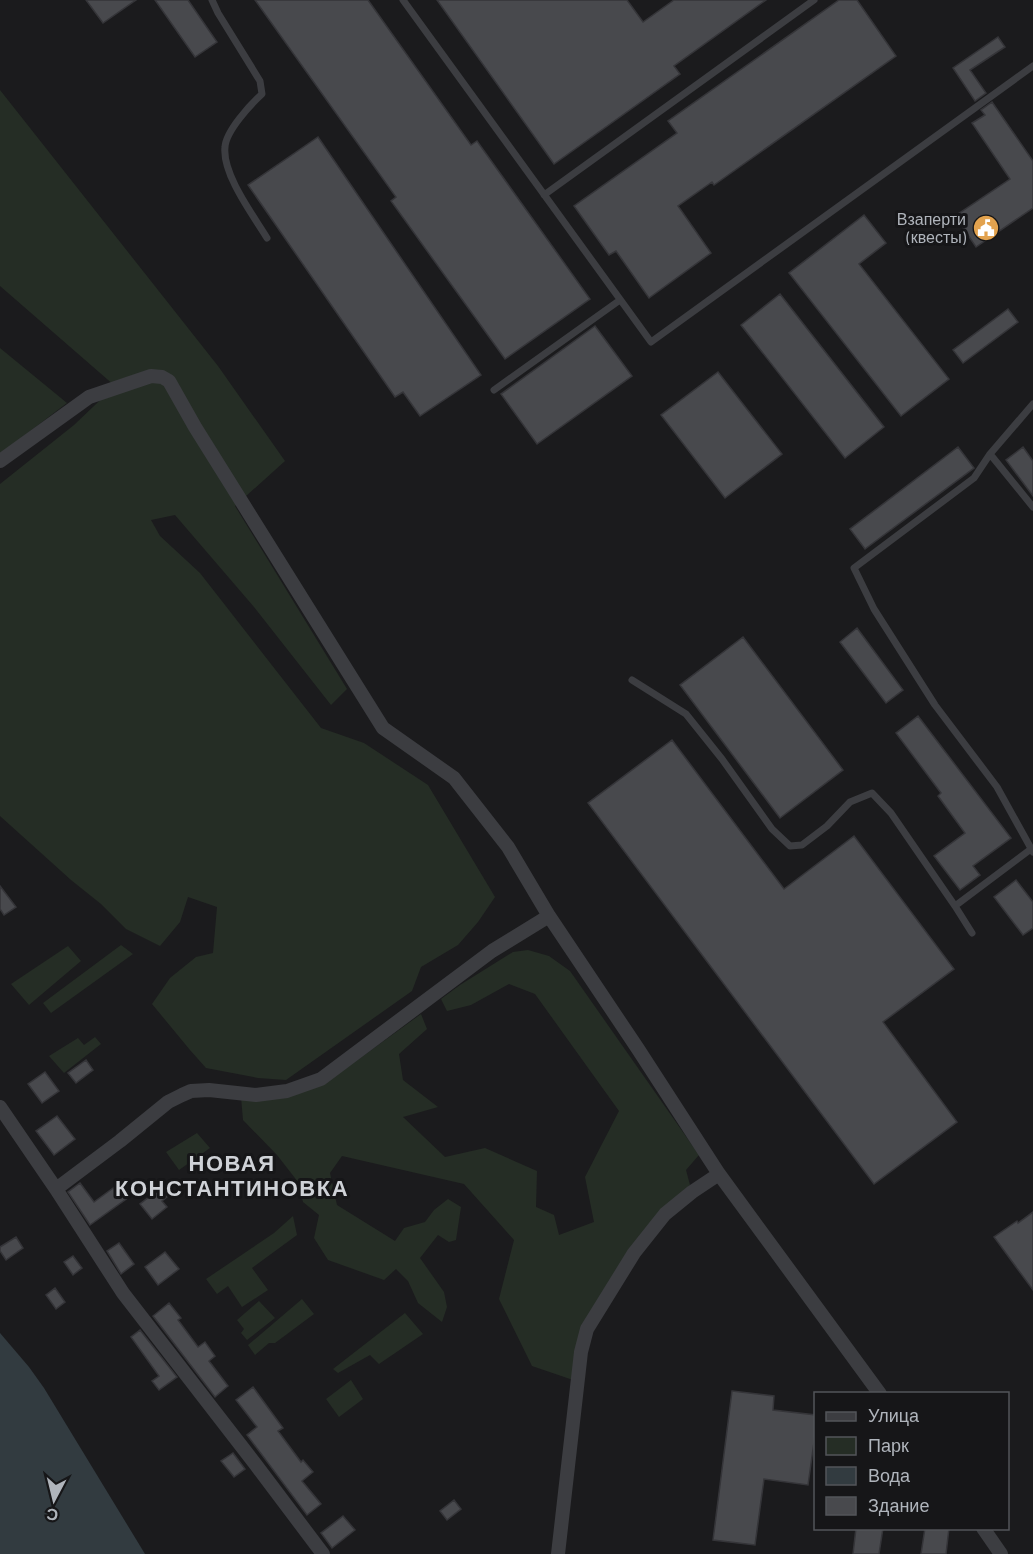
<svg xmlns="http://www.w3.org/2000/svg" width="1033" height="1554" viewBox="0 0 1033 1554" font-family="Barlow,sans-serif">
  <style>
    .green { fill: #252d25 }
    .water { fill: #323b40 }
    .building { fill: #48494d; stroke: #353539; stroke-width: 1.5 }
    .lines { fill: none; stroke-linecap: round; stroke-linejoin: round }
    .service { stroke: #3c3d41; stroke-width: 7 }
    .minor { stroke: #3c3d41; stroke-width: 14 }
    .labels { text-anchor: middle; stroke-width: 6; stroke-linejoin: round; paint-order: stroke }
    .poi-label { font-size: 16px; fill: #afb4bb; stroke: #161618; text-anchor: end }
    .district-label { font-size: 22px; font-weight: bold; letter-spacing: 1.5px; fill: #cfd2d7; stroke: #161618 }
  </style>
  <rect width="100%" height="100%" fill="#1b1b1d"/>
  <!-- green -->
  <path class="green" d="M0,90L218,366L285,461L235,506L347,689L331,705L254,607L175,515L151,520L160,536L200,573L321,728L364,743L428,785L495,897L478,922L458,945L421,967L412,991L286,1080L258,1078L206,1068L190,1050L152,1004L170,978L196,957L213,953L217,907L188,897L180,922L160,946L126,929L101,904L71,880L0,816V484L74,425L115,386L0,286Z
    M0,348L67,403L0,454Z
    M121,945L133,954L51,1013L43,1003Z
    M68,946L81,961L29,1005L11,984Z
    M528,950L549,956L570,971L699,1155L686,1170L690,1185L662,1209L584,1326L573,1380L532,1366L499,1299L514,1240L464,1184L342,1156L330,1173L337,1205L395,1241L404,1228L425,1222L434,1210L448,1199L461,1207L456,1240L449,1242L438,1235L420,1258L444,1292L447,1307L442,1322L418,1303L408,1281L396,1269L384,1280L328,1260L314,1238L319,1215L303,1202L298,1182L277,1155L243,1120L241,1097L323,1085L421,1014L427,1029L399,1054L403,1080L438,1107L403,1117L445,1157L485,1148L537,1171L536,1207L554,1215L559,1235L594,1222L585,1177L619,1111L535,994L509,984L471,1005L447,1011L441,999L460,985L513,952Z
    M95,1037L101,1044L64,1073L49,1056L78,1038L84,1045Z
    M197,1133L210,1148L179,1170L166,1152Z
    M293,1216L297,1235L252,1268L268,1290L242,1307L228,1286L217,1294L206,1279L274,1233Z
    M302,1299L314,1314L275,1343H269L255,1355L248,1345Z
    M259,1301L275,1318L247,1340L241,1333L244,1329L237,1320Z
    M405,1313L423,1334L379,1364L370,1355L338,1373L333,1369Z
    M351,1380L363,1399L339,1417L326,1399Z"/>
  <!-- water -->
  <path class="water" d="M0,1333L29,1367L44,1388L145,1554H0Z"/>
  <!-- building -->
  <path class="building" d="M86,0H136L103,23Z
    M155,0H188L217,42L195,57Z
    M255,0H368L471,145L477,141L590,299L505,359L391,201L396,197Z
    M437,0H627L643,22L674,0H766L674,66L680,74L554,164Z
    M839,0H857L896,56L714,185L712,182L678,206L711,253L649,298L616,251L609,255L574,206L677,133L668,121Z
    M998,37L1005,47L970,70L986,93L975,101L953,68Z
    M992,102L1033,161V208L976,247L955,216L1010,179L972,123L985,115L981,110Z
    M318,137L481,375L420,416L403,392L395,397L248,185Z
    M864,215L886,243L859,264L949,379L901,416L789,273Z
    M780,294L884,427L845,458L741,325Z
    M1008,309L1018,322L963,363L953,350Z
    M595,326L632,376L537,444L501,394Z
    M718,372L782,454L725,498L661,415Z
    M958,447L974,468L865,549L850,529Z
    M1023,447L1033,461V496L1006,460Z
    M857,628L903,690L886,703L840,642Z
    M743,637L843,770L780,818L680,685Z
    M918,716L1011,838L973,866L980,875L960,890L934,856L965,833L938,796L941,793L896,733Z
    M672,740L784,889L854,836L954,969L883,1022L957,1122L874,1184L588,803Z
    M1016,880L1033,902V928L1023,935L994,897Z
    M0,886L16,907L4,915L0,909Z
    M86,1060L93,1070L76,1083L68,1073Z
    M45,1072L59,1091L42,1103L28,1084Z
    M57,1116L75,1139L54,1155L36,1131Z
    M80,1183L94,1202L120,1183L129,1197L90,1225L68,1192Z
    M167,1183L173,1192L162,1201L167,1207L152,1219L140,1204Z
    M1033,1212V1290L994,1237L1017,1221L1018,1223Z
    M16,1237L23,1248L6,1260L0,1251V1247Z
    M119,1243L134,1264L121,1274L107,1251Z
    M165,1252L179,1269L158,1285L145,1267Z
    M73,1256L82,1268L73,1275L64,1262Z
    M55,1288L65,1302L56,1309L46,1295Z
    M169,1303L181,1318L178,1320L198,1347L205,1342L215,1356L209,1361L228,1386L215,1397L153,1316Z
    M140,1330L177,1377L159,1390L152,1381L159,1376L131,1337Z
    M253,1387L283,1428L278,1431L301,1462L303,1460L313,1472L302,1481L321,1504L307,1515L247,1435L257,1427L236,1400Z
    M732,1391L774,1396L773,1410L816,1415V1428L808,1485L764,1479L755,1545L713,1540Z
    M233,1453L245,1469L234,1477L221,1461Z
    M454,1500L461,1509L447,1520L440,1511Z
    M343,1516L355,1530L332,1548L321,1533Z
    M856,1528H883L879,1554H853Z
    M925,1528H949L946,1554H921Z"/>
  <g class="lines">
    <!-- service -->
    <path class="service" d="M212,0L218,13L260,81L262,94C250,105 226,131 225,147C222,174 253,215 267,238
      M403,0L651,342L1033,66
      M544,195L814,0
      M494,390L620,300
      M1033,404L990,454L974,478L854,568L874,609L935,705L997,787L1033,852
      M990,454L1033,507
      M632,680L686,714L722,759L772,829L790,846L802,845L827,826L850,802L872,793L891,813L955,906L972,933
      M955,906L1031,849"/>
    <!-- minor -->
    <path class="minor" d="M0,461L89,397L151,376L162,377L169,381L195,427L383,728L454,778L508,847L549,916L638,1049L719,1174L880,1394
      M0,1107L56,1189L123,1293L256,1465L323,1554
      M56,1189L120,1141L168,1102L182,1095L191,1091L209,1090L256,1095L287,1091L321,1079L492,951L549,916
      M983,1528L1001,1554
      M558,1554L581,1352L587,1329L634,1253L665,1214L692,1192L719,1174"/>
  </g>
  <!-- icons -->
  <defs>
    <g id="civic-disc" transform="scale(1.35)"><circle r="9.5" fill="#e2a24e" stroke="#161618"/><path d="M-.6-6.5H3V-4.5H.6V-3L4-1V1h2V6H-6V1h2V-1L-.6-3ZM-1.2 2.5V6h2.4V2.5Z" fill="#fff"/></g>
  </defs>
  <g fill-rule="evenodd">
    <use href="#civic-disc" x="986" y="228"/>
  </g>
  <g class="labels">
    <!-- poi labels -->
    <g class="poi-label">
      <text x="966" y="225">Взаперти<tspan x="966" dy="18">(квесты)</tspan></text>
    </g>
    <!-- district labels -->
    <g class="district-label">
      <text x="232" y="1171">НОВАЯ<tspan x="232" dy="25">КОНСТАНТИНОВКА</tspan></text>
    </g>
  </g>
  <!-- legend -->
  <rect x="814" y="1392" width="195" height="138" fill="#161618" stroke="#535559" stroke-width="1.5"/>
  <rect x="826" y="1412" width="30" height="9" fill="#3c3d41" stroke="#535559" stroke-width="1.5"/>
  <text x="868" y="1422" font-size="18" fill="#afb4bb">Улица</text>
  <rect x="826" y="1437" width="30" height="18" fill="#252d25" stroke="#535559" stroke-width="1.5"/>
  <text x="868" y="1452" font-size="18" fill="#afb4bb">Парк</text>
  <rect x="826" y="1467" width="30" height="18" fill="#323b40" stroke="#535559" stroke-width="1.5"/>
  <text x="868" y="1482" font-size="18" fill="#afb4bb">Вода</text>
  <rect x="826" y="1497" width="30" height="18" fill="#48494d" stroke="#535559" stroke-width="1.5"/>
  <text x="868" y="1512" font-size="18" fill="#afb4bb">Здание</text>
  <!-- north arrow -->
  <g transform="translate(54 1500) rotate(187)" stroke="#161618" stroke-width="4.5" paint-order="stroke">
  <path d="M0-4.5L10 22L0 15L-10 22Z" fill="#afb4bb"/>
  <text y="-9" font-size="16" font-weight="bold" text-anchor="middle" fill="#afb4bb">С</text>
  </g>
</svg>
